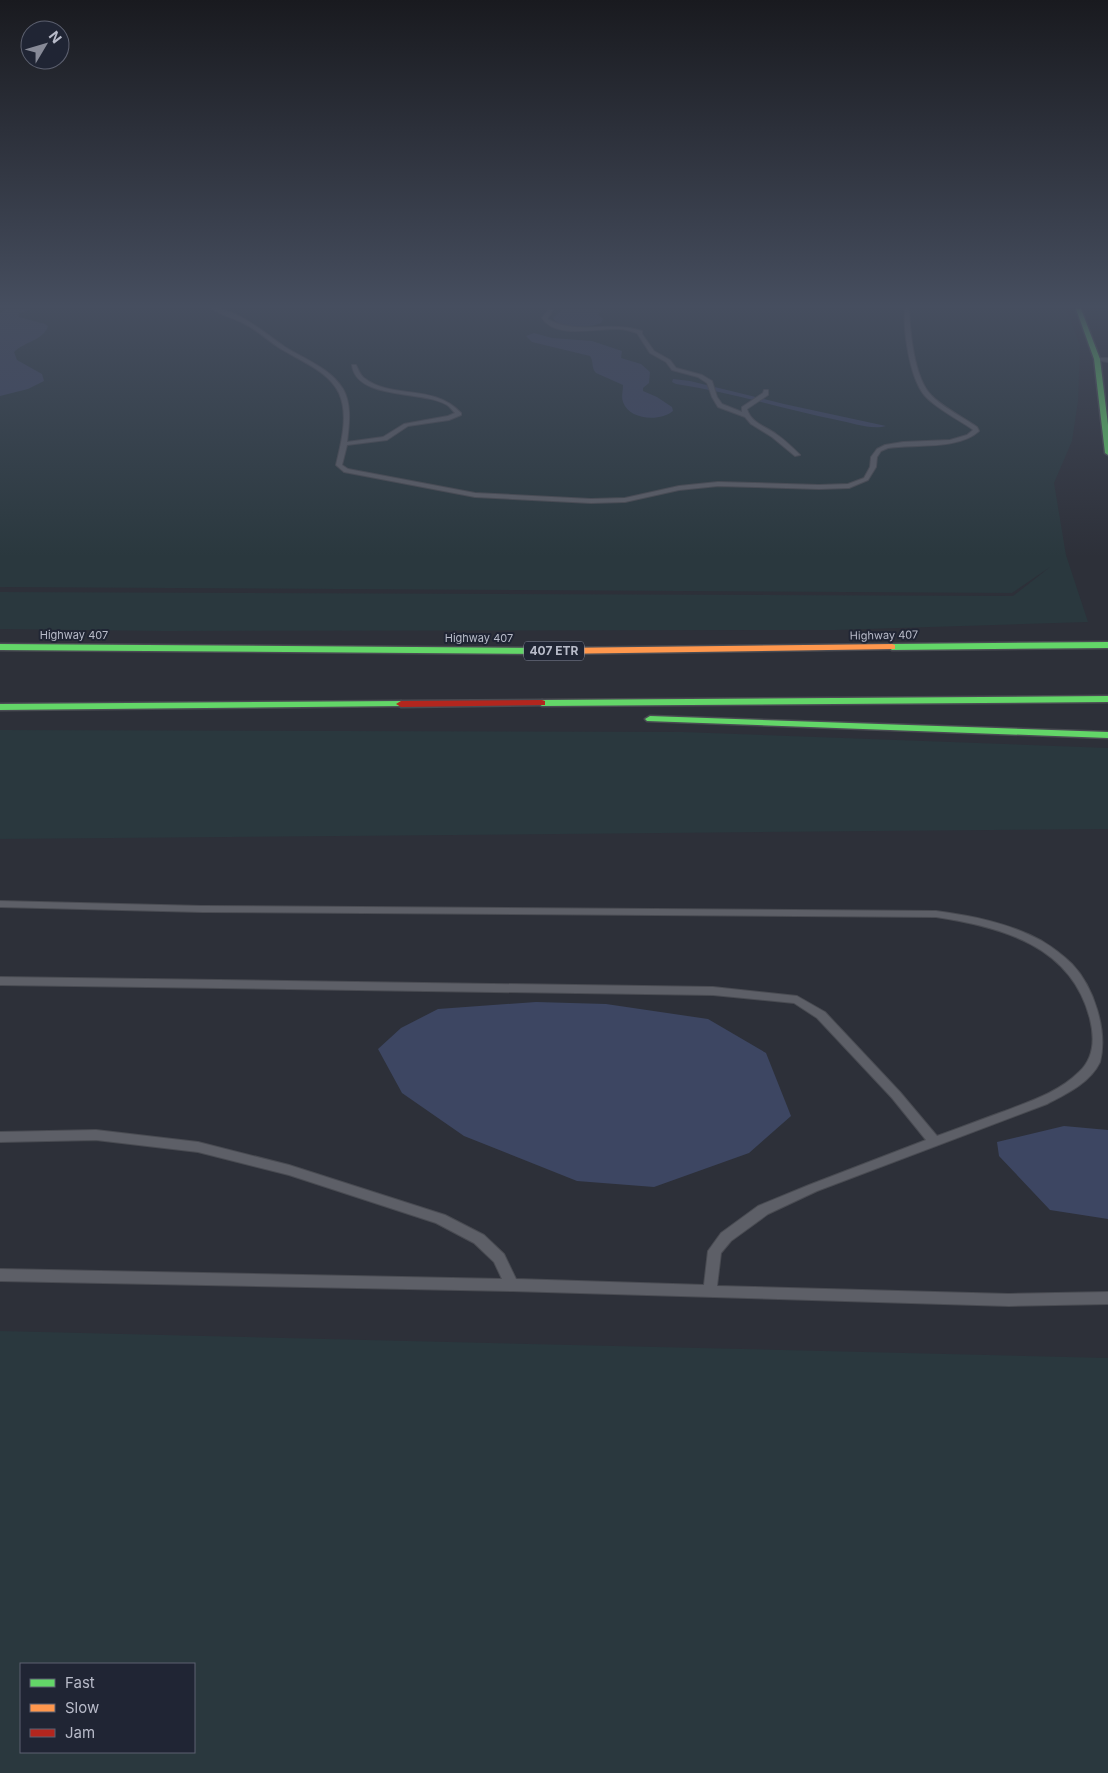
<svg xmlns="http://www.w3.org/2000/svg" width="1108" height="1773" viewBox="0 0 1108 1773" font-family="Inter,sans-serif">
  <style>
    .green { fill: #2a383e; fill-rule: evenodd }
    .water { fill: #3d4662 }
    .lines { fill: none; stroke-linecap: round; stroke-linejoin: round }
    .lane-casing { stroke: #494b52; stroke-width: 2 }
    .fast-casing { stroke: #494b52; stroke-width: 3 }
    .slow-casing { stroke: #494b52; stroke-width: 3 }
    .jam-casing { stroke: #494b52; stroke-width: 3 }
    .lane { fill: #5d5f67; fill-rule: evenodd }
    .fast { fill: #63d668; fill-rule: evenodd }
    .slow { fill: #ff974d; fill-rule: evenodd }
    .jam { fill: #b3261e; fill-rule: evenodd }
    .labels { text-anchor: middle; stroke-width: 4; stroke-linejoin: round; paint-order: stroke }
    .far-street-label { font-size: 11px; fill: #b8bbc9; stroke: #202534 }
    .shield { fill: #202534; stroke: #8a8e9c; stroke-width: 1 }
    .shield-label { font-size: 12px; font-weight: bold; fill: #b8bbc9 }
  </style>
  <rect width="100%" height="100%" fill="#2d3039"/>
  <!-- green -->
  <path class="green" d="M0,309H1066L1080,345L1078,401L1072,441L1054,483L1066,555L1088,622L835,630L164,631L0,629V592L1013,596L1050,567L1012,593L0,587Z
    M0,730L683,732L1108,748V829L0,839Z
    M0,1331L1108,1358V1773H0ZM21,1664H194V1752H21Z"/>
  <!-- water -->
  <path class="water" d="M6,309H31L18,314L19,317L45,324L48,326C44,340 24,342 14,352L17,360L42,374L44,381L28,389L0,396V313Z
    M563,309L602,310L598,315L603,319L601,323C588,328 561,331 553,318Z
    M534,333L552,338L592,341L622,351L621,358L641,364L650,372L649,383L643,388V391L657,397L672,407L673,411C660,422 629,420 623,402C621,397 623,391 623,385L596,373C591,368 594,362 590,356L532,342L526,336Z
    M673,379L690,381L784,404L886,426C872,430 852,423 837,420C783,409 730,392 676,384L672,382Z
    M536,1002L606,1004L708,1019L766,1053L791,1116L749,1153L654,1187L577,1181L464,1136L402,1093L378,1049L401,1028L438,1009Z
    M1064,1126L1108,1130V1219L1050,1210L999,1156L997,1142Z"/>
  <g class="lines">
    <!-- lane casing -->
    <g class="lane-casing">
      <path id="lane" d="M212,309C234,306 267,335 285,347C304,359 330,368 343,389C352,405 349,425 347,442L383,437L404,424L448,416L455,413C453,411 450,407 447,405C423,390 356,400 352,365H356C358,369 360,375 364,378C392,400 433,383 461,413V415L449,420L408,426L387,440L347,445L342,465L348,469L475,493L591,499L625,498L679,486L718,482L819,485L848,484L864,478L870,467L871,457L877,449L885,445L903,442L950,440L967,435L973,430L972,429C959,420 938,409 927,398C910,382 903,331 905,309H909C910,332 914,376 930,394C939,405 964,418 977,427L979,431C959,450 915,444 888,448L881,451L877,457L876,467L868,480L849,488L819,489L718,486L679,490L625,502L591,503L475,497L344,472L336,465C341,443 349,415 339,393C328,370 298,360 278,347C266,339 256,329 243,323C233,318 221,315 212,309Z
        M549,309L553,310L547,319C578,336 608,320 642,331V334L654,351L670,360L676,368L702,375L712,381L717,397L722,404L742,412V407L763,393L764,390H768V395L747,409C751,423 765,426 776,434C785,440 793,448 800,455L795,456L772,437L751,424L745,417L718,407L712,397L707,383L698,377L672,370L666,362L650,353L637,333C631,331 624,329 618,329C597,328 555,339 542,318Z
        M1095,358H1108V362L1095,360Z
        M0,901L202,906L936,911C973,916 1009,923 1042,941C1052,947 1063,955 1072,964C1094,987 1108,1031 1100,1062C1090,1083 1066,1094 1047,1104L817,1191L768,1214L731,1241L721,1253L717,1286L1009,1294L1108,1292V1304L1009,1306L512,1291L0,1281V1269L502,1279L494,1262L474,1243L436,1223L289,1175L198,1152L96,1140L0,1142V1132L96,1130L198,1142L289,1165L445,1215L484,1235L504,1254L516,1279L704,1285L708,1251L721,1233L758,1206L809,1185L926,1140L892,1098L817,1018L794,1003L713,995L0,985V977L713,987L797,996L825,1012L900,1092L937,1136C960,1128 982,1119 1005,1111C1031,1101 1059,1092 1079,1072C1094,1058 1095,1039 1090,1019C1072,946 1002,927 936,917L202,912L0,907Z"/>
    </g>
    <!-- fast casing -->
    <g class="fast-casing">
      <path id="fast" d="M1076,309H1081L1100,359L1108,425V455L1105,453L1094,359Z
        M1108,642V648L892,650L888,647L892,644Z
        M0,644L555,648L559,651L555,654L0,650Z
        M1108,696V702L542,706L537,703L542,700Z
        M401,701L406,704L404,706L0,710V704Z
        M650,716L1108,732V738L647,721L645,719Z"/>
    </g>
    <!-- slow casing -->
    <g class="slow-casing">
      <path id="slow" d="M892,644L895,645V649L555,654L551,651L555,648Z"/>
    </g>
    <!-- jam casing -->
    <g class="jam-casing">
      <path id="jam" d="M542,700L545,701V705L401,707L396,704L401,701Z"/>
    </g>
    <!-- lane -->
    <use href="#lane" class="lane"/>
    <!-- fast -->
    <use href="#fast" class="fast"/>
    <!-- slow -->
    <use href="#slow" class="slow"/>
    <!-- jam -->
    <use href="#jam" class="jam"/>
  </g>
  <!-- sky -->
  <linearGradient id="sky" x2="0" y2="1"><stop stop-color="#191a1f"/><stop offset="0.55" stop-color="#464e5f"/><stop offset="1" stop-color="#464e5f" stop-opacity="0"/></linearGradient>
  <rect width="1108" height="557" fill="url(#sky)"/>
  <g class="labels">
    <!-- far-street labels -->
    <g class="far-street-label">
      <text x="74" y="639">Highway 407</text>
      <text transform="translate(884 635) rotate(-1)" y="4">Highway 407</text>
      <text x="479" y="642">Highway 407</text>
    </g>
    <!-- shield labels -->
    <rect class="shield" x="524" y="641.5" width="60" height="19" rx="4"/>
    <g class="shield-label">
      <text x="554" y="655">407 ETR</text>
    </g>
  </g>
  <!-- legend -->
  <rect x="20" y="1663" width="175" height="90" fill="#202534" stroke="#5d6170"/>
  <rect x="30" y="1679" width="25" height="8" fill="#63d668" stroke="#5d6170"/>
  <text x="65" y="1688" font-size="15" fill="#b8bbc9">Fast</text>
  <rect x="30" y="1704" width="25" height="8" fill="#ff974d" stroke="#5d6170"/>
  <text x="65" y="1713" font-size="15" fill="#b8bbc9">Slow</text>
  <rect x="30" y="1729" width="25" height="8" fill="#b3261e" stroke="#5d6170"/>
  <text x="65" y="1738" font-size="15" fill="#b8bbc9">Jam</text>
  <!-- north arrow -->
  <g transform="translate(45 45) rotate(52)"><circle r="24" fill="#202534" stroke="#5d6170"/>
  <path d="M0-4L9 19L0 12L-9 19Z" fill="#878a97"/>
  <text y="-8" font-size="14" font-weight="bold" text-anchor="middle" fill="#b8bbc9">N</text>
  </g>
</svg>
